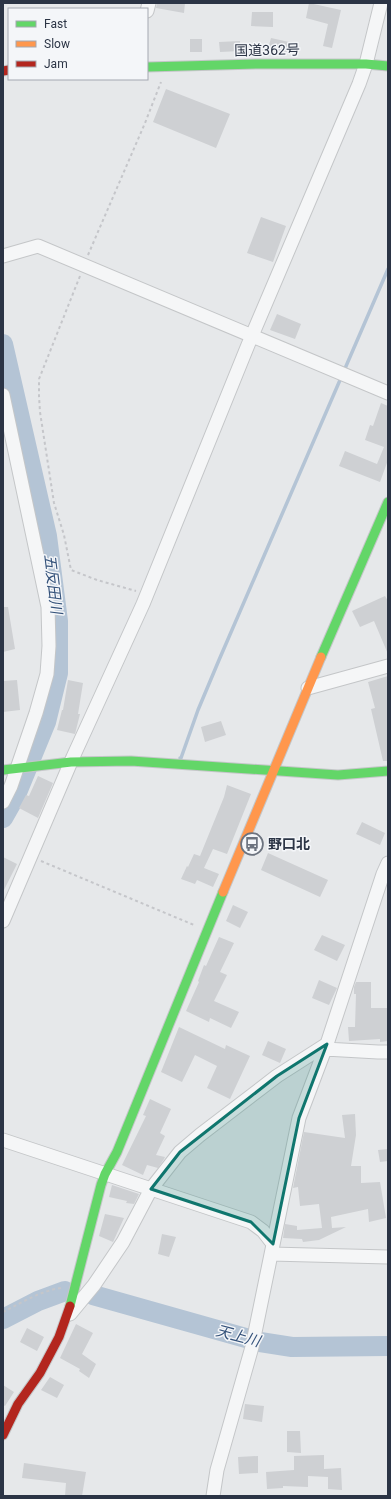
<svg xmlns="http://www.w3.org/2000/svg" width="391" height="1499" viewBox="0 0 391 1499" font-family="Roboto,'Noto Sans JP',sans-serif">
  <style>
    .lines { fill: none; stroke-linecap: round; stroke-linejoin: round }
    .stream { stroke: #b4c4d5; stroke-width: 3.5 }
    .river { stroke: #b4c4d5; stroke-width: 20 }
    .building { fill: #ced0d3 }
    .street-casing { stroke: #c4c6c8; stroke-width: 15 }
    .fast-casing { stroke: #c4c6c8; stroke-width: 11 }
    .slow-casing { stroke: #c4c6c8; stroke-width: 11 }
    .jam-casing { stroke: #c4c6c8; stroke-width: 11 }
    .path { stroke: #c5c6ca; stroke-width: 2; stroke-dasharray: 3 3; stroke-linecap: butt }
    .street { stroke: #f5f6f7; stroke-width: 13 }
    .fast { stroke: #63d668; stroke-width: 9 }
    .slow { stroke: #ff974d; stroke-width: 9 }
    .jam { stroke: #b3261e; stroke-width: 9 }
    .marked { fill: #0f766e; fill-opacity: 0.2; stroke: #0f766e; stroke-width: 3; stroke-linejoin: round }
    .labels { text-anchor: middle; stroke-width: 3; stroke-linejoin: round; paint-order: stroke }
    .street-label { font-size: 14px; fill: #2b3445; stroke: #f4f6f9 }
    .poi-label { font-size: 14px; font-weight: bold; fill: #2b3445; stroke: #f4f6f9; text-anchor: start }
    .water-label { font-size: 15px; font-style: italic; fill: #34527a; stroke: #f4f6f9 }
  </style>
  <rect width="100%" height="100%" fill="#e6e8ea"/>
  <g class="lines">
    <!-- stream -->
    <path class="stream" d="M180,758H181L198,710L219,660L388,269"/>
    <!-- river -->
    <path class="river" d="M3,344L47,536L58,621V673L46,722L16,795L3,818
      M93,1295L260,1342L292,1347L388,1346
      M3,1319L38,1301L65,1291"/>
  </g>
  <!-- building -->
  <path class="building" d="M157,3H185L184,13L156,8Z
    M309,3L341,10L332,48L323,46L328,24L306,18Z
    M252,12H273V27L251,26Z
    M271,38L289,42L287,52L268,49Z
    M190,39H202V52H190Z
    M240,41V51L220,52L219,42Z
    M166,89L230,114L216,148L153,122Z
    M261,217L286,226L273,262L247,253Z
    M277,314L301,324L295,339L270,330Z
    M381,403L388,406V460L380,482L339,466L345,451L377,464L384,447L365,440L370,425L373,426Z
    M385,596L388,601V654L374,621L360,627L352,611Z
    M3,607H8L15,649L3,652Z
    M388,676V761H383L371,709L375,708L368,682Z
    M17,680L20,710L3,712V681Z
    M68,680L83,683L78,714H80L75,734L57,730L62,710H63Z
    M221,721L226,735L205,742L201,727Z
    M38,776L53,783L38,818L19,808L26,795L29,796Z
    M227,785L251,794L227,854L213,849L204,868L219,874L213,887L197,880L195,884L181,879L187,866L188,867L194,854L200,856L224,797Z
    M362,822L385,833L380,845L356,834Z
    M268,853L328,880L320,897L261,870Z
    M3,857L17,864L3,892Z
    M233,905L248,912L240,928L226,921Z
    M322,935L345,945L337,961L314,950Z
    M219,937L234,943L220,972L227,975L214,1001L239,1012L231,1028L210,1018L209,1022L186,1011L199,982L198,981L204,965L206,966Z
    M319,980L337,988L329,1005L312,998Z
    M356,982H371V1008H388V1041L380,1042V1039L349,1041L348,1027H355L356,994H354V987Z
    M179,1027L225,1049L226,1045L250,1056L230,1099L207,1088L217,1066L195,1055L182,1082L161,1072Z
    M268,1041L286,1049L280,1063L262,1055Z
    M150,1099L171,1109L160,1133L165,1136L156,1155L165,1157L164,1159L158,1168L147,1165L143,1175L122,1165L146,1116L143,1115Z
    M355,1114L356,1135L351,1166H361V1183L380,1182L386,1218L369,1222L368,1209L331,1217L332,1228L346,1227L319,1240L303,1242L302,1239L283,1238L285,1224L297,1226V1230L322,1228L319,1204L300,1206L298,1187L293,1188L304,1132L345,1138L342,1115Z
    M388,1149V1161L380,1162L378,1150Z
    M112,1185L139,1194L134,1204L126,1203L127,1201L109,1197Z
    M105,1214L124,1218L113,1242L99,1236Z
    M162,1234L176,1237L169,1257L158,1254Z
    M76,1324L93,1333L82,1354L96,1364L89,1378L79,1371L80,1369L60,1358Z
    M27,1328L44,1337L37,1351L20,1342Z
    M50,1377L64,1385L57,1398L41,1390Z
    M3,1385L14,1392L5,1406L3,1405Z
    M245,1404L264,1406L262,1422L243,1419Z
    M287,1431H300L301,1453L287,1452Z
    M324,1455V1469L341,1468L342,1490L328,1489V1477L308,1476V1487L283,1486V1488L267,1489L266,1472L294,1470V1456Z
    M258,1456V1473L239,1474L238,1457Z
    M24,1463L86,1472L82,1496H65L66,1483L22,1478Z"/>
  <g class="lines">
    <!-- street casing -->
    <g class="street-casing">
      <path id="street" d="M147,11L149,3
        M3,256L38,246L388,393
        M3,395L48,607L49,646L47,674L36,713L11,786L3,802
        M308,688L388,666
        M3,921L73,757L143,604L248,345L359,84L366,64L381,3
        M325,1049L378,1052H388
        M3,1140L251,1222L263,1231L273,1244
        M271,1254L388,1257
        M70,1314L94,1285L123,1242L151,1189L180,1152L200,1135L277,1076L327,1044
        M213,1496L217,1470L252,1347L299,1118L327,1044L383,874L388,863"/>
    </g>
    <!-- fast casing -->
    <g class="fast-casing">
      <path id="fast" d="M147,67L258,64H366L388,66
        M321,657L388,502
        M3,770L71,762L131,761L338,775L388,771
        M70,1306L101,1185L105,1174L117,1152L223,892"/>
    </g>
    <!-- slow casing -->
    <g class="slow-casing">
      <path id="slow" d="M223,892L321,657"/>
    </g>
    <!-- jam casing -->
    <g class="jam-casing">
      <path id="jam" d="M3,71L9,70
        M3,1435L18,1404L40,1373L59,1337L70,1306"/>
    </g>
    <!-- path -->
    <path class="path" d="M88,255L145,123L161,82
      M80,276L39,379V396L40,412L54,503L64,535L71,570L97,580L136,591
      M41,861L194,925
      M3,1312C21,1303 40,1291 61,1288"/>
    <!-- street -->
    <use href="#street" class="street"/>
    <!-- fast -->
    <use href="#fast" class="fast"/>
    <!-- slow -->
    <use href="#slow" class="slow"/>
    <!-- jam -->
    <use href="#jam" class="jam"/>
  </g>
  <!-- marked area -->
  <path class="marked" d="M327,1044L299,1118L273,1244L251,1222L151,1189L180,1152L277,1076Z"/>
  <!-- icons -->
  <defs>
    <g id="bus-ring" transform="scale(1.15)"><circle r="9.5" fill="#f4f6f9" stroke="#6c737f" stroke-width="1.5"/><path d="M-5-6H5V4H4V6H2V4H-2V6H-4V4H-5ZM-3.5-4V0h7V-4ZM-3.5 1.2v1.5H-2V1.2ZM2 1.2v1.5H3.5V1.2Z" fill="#6c737f"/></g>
  </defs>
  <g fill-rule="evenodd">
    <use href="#bus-ring" x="252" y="844"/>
  </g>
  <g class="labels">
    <!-- street labels -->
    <g class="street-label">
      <text transform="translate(267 50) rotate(-1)" y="5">国道362号</text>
    </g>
    <!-- poi labels -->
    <g class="poi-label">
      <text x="268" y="849">野口北</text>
    </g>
    <!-- water labels -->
    <g class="water-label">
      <text transform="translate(53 584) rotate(83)" y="5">五反田川</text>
      <text transform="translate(238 1336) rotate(15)" y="5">天上川</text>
    </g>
  </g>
  <!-- border -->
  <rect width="391" height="1499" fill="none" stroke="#2b3445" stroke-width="8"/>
  <!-- legend -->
  <rect x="8" y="8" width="140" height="72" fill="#f4f6f9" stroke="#a4a8b1"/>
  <rect x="16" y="21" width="20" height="6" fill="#63d668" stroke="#a4a8b1"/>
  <text x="44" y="28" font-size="12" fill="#2b3445">Fast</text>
  <rect x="16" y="41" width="20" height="6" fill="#ff974d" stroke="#a4a8b1"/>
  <text x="44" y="48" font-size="12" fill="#2b3445">Slow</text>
  <rect x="16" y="61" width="20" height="6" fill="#b3261e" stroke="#a4a8b1"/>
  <text x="44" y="68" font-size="12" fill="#2b3445">Jam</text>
</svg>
